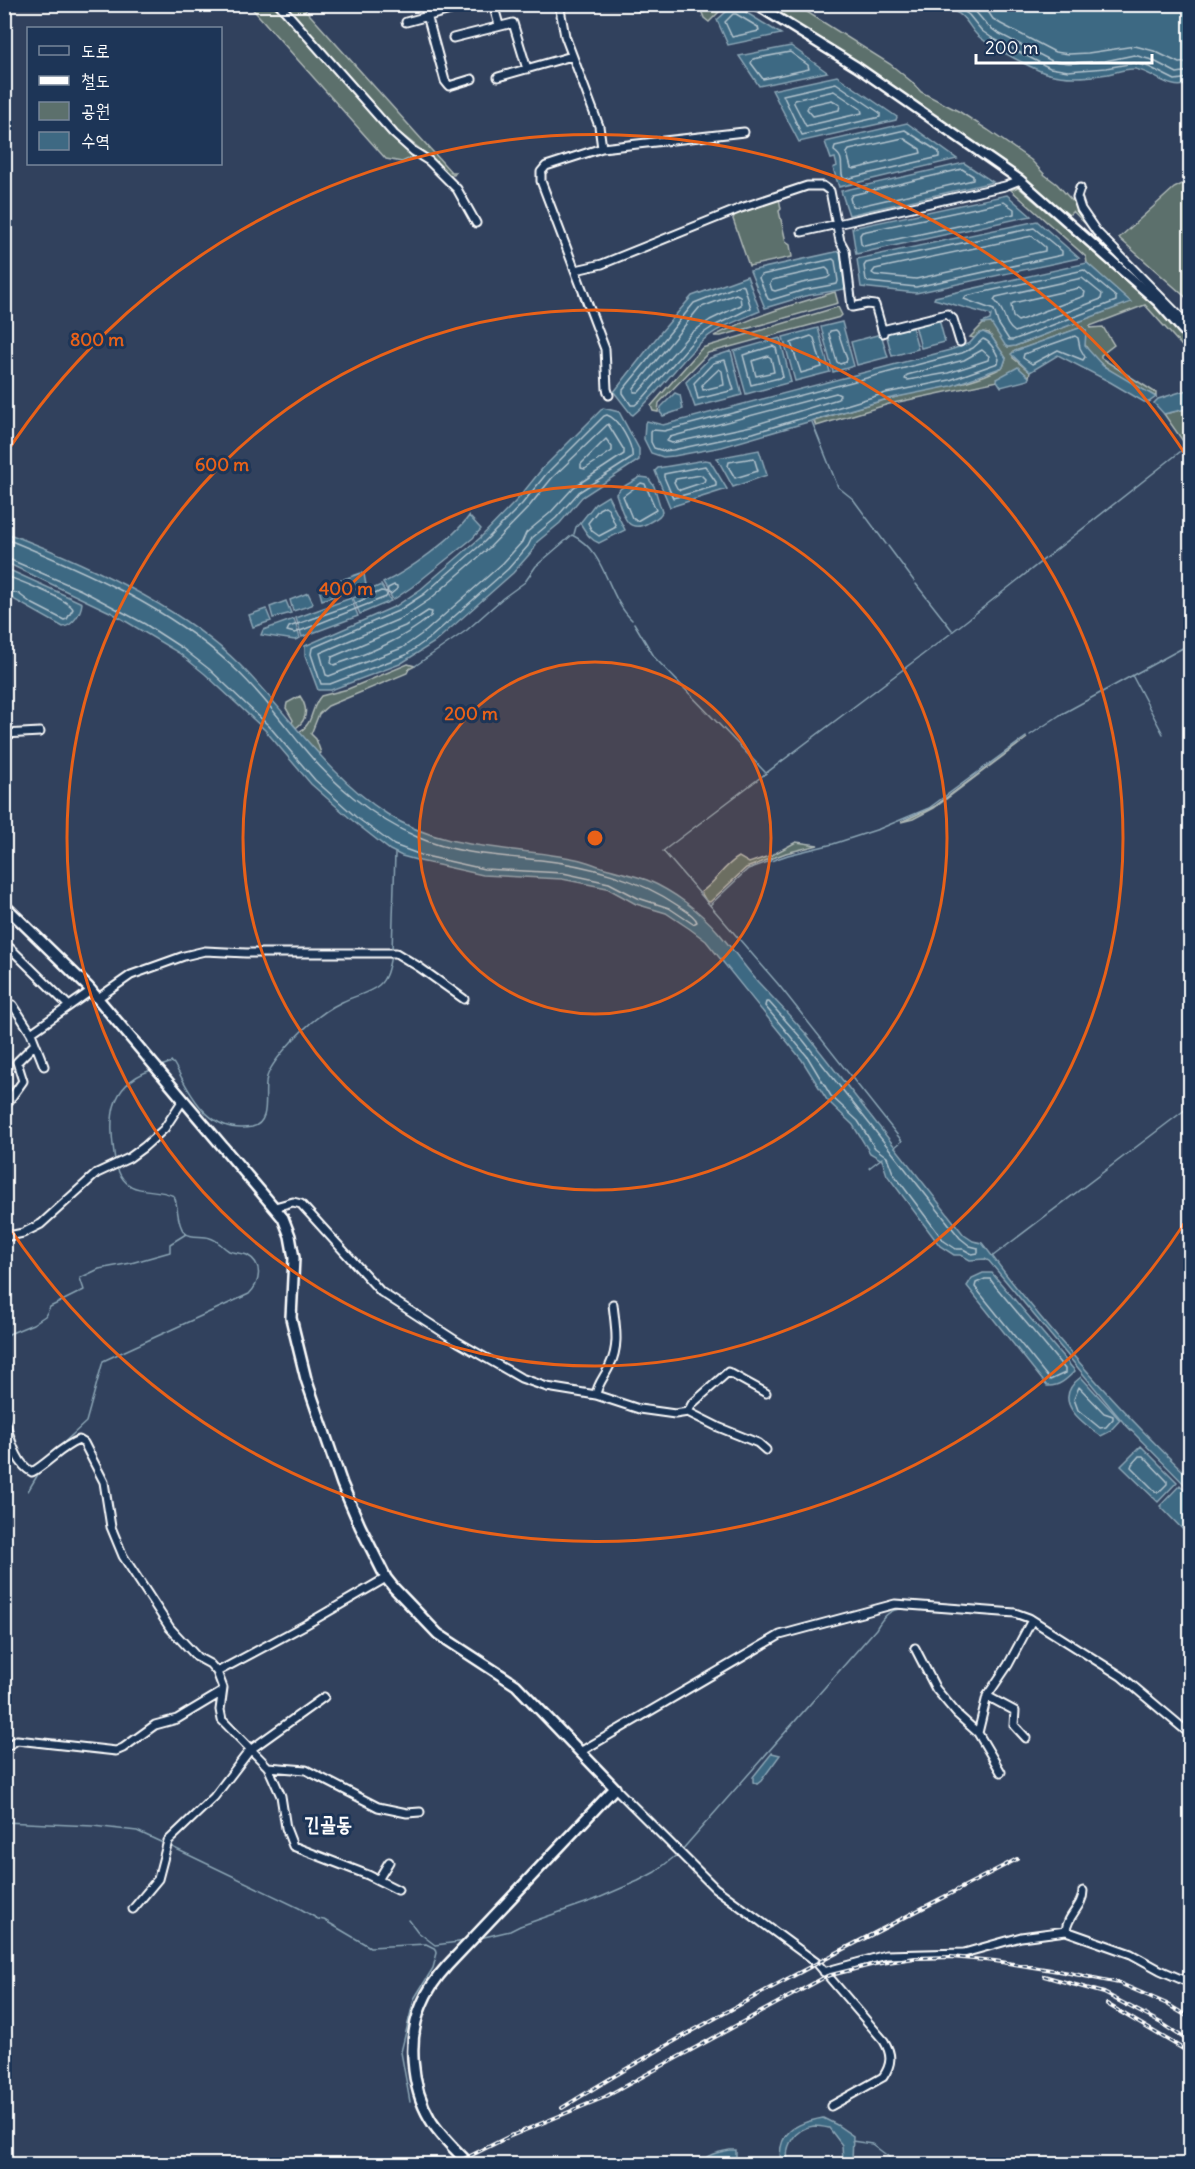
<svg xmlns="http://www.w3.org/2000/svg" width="1195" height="2169" viewBox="0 0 1195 2169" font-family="Delius,'Poor Story',sans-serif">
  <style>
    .green { fill: #5c706c; stroke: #aeb8b6; stroke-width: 1.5 }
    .water { fill: #3e6983; stroke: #8ba5b5; stroke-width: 1.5 }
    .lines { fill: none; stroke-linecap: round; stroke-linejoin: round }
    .shore { stroke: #b2c3cd; stroke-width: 1.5 }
    .stream { stroke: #8ba5b5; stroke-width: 1.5 }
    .minor-casing { stroke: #fff; stroke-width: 11 }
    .tertiary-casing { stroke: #fff; stroke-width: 13 }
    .secondary-casing { stroke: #fff; stroke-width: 14 }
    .minor { stroke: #1d3557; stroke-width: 7 }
    .tertiary { stroke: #1d3557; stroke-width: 8 }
    .secondary { stroke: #1d3557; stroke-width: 9 }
    .rail-casing { stroke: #fff; stroke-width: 4 }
    .rail { stroke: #1d3557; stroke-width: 1.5; stroke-dasharray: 4.5; stroke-linecap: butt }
    .ring { fill: none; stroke: #e96118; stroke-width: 3 }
    .labels { text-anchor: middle; stroke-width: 6; stroke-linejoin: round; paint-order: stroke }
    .quarter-label { font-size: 20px; font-weight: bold; fill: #fff; stroke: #1d3557 }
    .centre { fill: #e96118; stroke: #1d3557; stroke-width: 3 }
    .ring-label { font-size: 18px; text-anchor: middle; font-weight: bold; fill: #e96118; stroke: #1d3557; stroke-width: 6; stroke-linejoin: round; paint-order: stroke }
  </style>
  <rect width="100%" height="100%" fill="#31415d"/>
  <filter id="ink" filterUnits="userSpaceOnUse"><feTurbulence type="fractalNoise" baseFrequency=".0167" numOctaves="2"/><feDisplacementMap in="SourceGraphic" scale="12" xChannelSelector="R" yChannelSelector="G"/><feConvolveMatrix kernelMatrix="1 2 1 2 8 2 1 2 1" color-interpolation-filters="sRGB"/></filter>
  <g filter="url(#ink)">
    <!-- green -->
    <path class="green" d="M249,5H275L395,139L413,157L402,162L386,159Z
      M283,5H301L451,172H456L454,175L446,174L429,156L396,130Z
      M699,5V4L726,5L709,22L704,18Z
      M761,5H796L890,64L912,82L921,92L960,112L988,130L1031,160L1045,175L1057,184L1074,203L1092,231L1073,211L1069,215C973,136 867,70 761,5Z
      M1190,180V301L1119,238L1174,188Z
      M1018,187L1150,301L1190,345V355L1145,305L1090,326V328L1103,327L1114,345L1101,355V358L1156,393V397C1136,385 1087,363 1084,340C1084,337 1085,334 1086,331L1082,327L1013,352V358L1030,372L1029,377L1018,368L997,379L998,381L889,404L816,426L814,421C846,411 877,401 909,394C940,387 974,383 1003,367L1006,358L989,333L983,332L974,338L970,337L983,324L991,322L1008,347L1015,346L1130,302L1087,263L1086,257L1011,190Z
      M779,198L781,209L779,211L786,242L790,245L792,257L749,266L733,219L735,213Z
      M835,292L838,303L721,336H714C756,315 791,305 835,292Z
      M838,307L842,315L840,317L708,353L659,403L658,412L653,411L651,406L702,348Z
      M1190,408V440L1185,444L1164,414Z
      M408,664L415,666L409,669L407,673L328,706L319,714L311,734L316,739L321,753L318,755L299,732C314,724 310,708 321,696L348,689Z
      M300,696C308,708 308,719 296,728L292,723L293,720L286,708L287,703Z
      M1027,738L934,808L913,819L901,822L935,806Z
      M796,842L818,845L786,853L746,868L710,902L706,901L701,892C716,882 723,866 739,857L749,863L772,855Z"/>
    <!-- water -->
    <path class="water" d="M734,5L781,34L728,45L717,20Z
      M920,5H1190V83C1171,93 1154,72 1135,69C1126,68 1117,72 1108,74C1090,77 1067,79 1049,74C1036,71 986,44 977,35C970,28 967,19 959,14C948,6 932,9 920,5Z
      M791,46L827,72L759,86L739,56Z
      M837,76L897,117L896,120L799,142L772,90Z
      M907,123L957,159L839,187L833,168L837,166L835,158L831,159L825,142Z
      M964,163L993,182L849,215L841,191Z
      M1007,195L1031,216L856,254L852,228Z
      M1037,221L1079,258L916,293L861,287L857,259Z
      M840,251L845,289L805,296L765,308L750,271Z
      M1087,263L1131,302L1015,346L1008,347L1005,345L991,323L983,324L982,323L990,320L991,315L934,299L935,297Z
      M747,276L760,311C740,320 715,328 699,344C676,366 658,394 633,415L631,414L614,392L661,332L692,296Z
      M939,319L945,342L921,348L915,325Z
      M842,322L854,366L833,372L821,327Z
      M912,326L918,349L892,356L886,333Z
      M1082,327L1086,331L1085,346L1103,366L1156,397L1149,402H1144L1110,382L1058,355L1030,372L1011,354L1015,351Z
      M818,328L830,372L795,381L783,337Z
      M983,332L991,336L1006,358L1003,367L951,386L887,399L722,447L674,456L663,457L651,453L644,439L645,423L647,421L663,425L950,350L970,343L978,334Z
      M881,334L888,357L857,365L851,342Z
      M780,338L791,382L746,394L734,351Z
      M731,351L742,395L695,407L686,382L710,358Z
      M1018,367L1029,377L1028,380L1001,387L996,379Z
      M1190,389V408L1164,414L1154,403L1158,399Z
      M675,393L680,395L683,409L663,416L660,412L661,407Z
      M603,408L619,412L639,449V460L582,497L560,523L537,542L534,549L513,573L435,642L400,664L331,690H318L305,655V646L396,606L421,589L480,538L517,500L542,469Z
      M759,450L767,475L733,487L717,458Z
      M705,460L710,461L727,489L670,507L655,471L658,468Z
      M640,477L648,478L654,486L662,512C660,518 654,519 648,523C625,535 623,512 616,494L621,488Z
      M608,496L625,530L599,543C589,539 586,532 580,523L595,504Z
      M469,516L481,529L473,538L412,587L393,600L383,583C408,571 453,539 469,516Z
      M4,532C81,561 180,606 239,664C289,714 327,775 387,814C443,851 512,846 576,859C586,861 595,865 605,868C619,872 633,875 647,880C673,891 700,911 718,932C732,948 744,966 758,982C775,1000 792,1018 808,1036L964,1235L973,1241L982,1243C995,1259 1007,1277 1021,1293C1072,1357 1131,1421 1190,1478V1490L1123,1422L989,1261L985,1259L970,1260L961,1255H954L940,1246L887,1175L882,1160L870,1153L853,1125L827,1100L802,1060L706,941L690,929L666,913L636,904L607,888L562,879L483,875L420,861L402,856L390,850L353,821L311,784L265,730L205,674L179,653L112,613L5,562Z
      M5,568L82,603C81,613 73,626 63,627L6,595L5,594Z
      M361,573L364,574L366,585L349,591L344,579Z
      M341,580L346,592L322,600L319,589Z
      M381,585L391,601L360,614L353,598Z
      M308,593L313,603L312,605L293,611L290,600Z
      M351,598L358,616L302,637L296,618Z
      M286,601L291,613L273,618L270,607Z
      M266,609L271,621L253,627L249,615Z
      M294,619L300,638L295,640L261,635L263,630Z
      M983,1273H992L1075,1371C1067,1379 1059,1387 1047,1386L967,1286L972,1278Z
      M1081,1377L1120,1420L1109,1432L1101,1436C1081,1422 1050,1400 1081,1377Z
      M1141,1446L1177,1482L1158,1502L1121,1466Z
      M1180,1485L1190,1495V1537L1160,1506Z
      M772,1753L780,1755L761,1781L757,1784L753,1782V1777Z
      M823,2118L837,2125L853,2136L852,2162L843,2160L842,2145L829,2128C824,2127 819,2126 814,2126C795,2128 783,2147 789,2164H781C776,2133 795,2123 823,2118Z
      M730,2150H736V2157L719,2158L709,2164H700C706,2154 719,2152 730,2150Z"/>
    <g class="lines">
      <!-- shore -->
      <path class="shore" d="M953,4L969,15L982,31L992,38L1050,68L1068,71L1106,68L1134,63L1149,67L1175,80L1190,78
        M969,4L987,25L996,32L1052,61L1069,63L1105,61L1134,55L1152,60L1177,73L1190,71
        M983,4L993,19L1001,24L1055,52L1069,54L1088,53L1135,46L1154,51L1179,63L1190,62
        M733,14H736L758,27L759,31L732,37L725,22Z
        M790,52L808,65L809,69L763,79L751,63L753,59Z
        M836,83L880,113V117L802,135L783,95Z
        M834,91L861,109L862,113L806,126L794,103V100Z
        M832,100L840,105L839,110L813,116L807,109L809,105Z
        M905,130L939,152V157L846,179L843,178C839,167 846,159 834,151L835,146Z
        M903,138L920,149L921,153L854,169L851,168L847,153L849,150Z
        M962,169L973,176V180L855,207L852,206L850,198L852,195Z
        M1004,202L1014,209V214L864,246L861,244L860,235L862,232Z
        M1034,228L1062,251V255L916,287L868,282L866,280L864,266L866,263Z
        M1032,236L1045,247V251L916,279L875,275L872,273L875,269Z
        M833,259L835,261L838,281L837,284L804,290L771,300L768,299L759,278L761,275Z
        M826,268L829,271L830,276L827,278L802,283L775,291L772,290L770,284L772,280Z
        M1084,270L1116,297V301L1013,340H1009L998,323L994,310L964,299L966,296Z
        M1082,278L1102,294L1101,299L1015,332C1002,323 1007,311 994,300L996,297Z
        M740,285L744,286L751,308L714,326L696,338L644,397L635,405H631L623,393V390L694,303Z
        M1079,288L1085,292L1084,296L1018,321L1013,317L1011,305L1013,303Z
        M736,294L740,296L741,305L710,320L691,333L639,392H634V388L699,308Z
        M836,330L838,332L847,359L846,362L840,364L837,362L829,334L830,331Z
        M811,336L814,338L822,367L801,373L791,343Z
        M1075,336L1078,338L1080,348L1085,357L1083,360L1058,350L1032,364L1023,358L1024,354Z
        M983,339C990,341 996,352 999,359L998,363L950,380L886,393L753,433L673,450L664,451L654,448L651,442V432L653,430L664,431L962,353L973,348Z
        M773,346L776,348L783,377L751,385L743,355Z
        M982,350L989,356L988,360L948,373L908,380L905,379L907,375L964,360Z
        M768,356L771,358L774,372L756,376L752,361Z
        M725,360L734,390L698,399L694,383L713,363Z
        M719,369L722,371L724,385L703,390L702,385Z
        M836,393L840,395L838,399L751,426L672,443L667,441L670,437Z
        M607,415C618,418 634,446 632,458L579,492L556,518L532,538L528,546L508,569L431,637L406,655L330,684H321L311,654L312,648L398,611L424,594L484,542L522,504L547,473L604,416Z
        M608,424L624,450V454L574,487L550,513L526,533L522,542L503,563L426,631L402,648L329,676L326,675L320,653L402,618L429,600L489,548L527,509L552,478Z
        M606,439L612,447V451L585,469L581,468V464Z
        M754,458L758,471L735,478L728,466L729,462Z
        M705,466L716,482V486L673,498L664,477V474Z
        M701,475L705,479L704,482L680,490L677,488L674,482L676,479Z
        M641,483L645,484L656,510L637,521L632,518L623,496Z
        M605,506L608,508L616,527L599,536L592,531L588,523L599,509Z
        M4,538C85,571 168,607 232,666C258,690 279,718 301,745C331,782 373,818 417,837C455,854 501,856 541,860C587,865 639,879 677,905C684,910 695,915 697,922L693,924L669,908L638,898L609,883L563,873L484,869L421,855L394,845L356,817L315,780L269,726L209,669L182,648L145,624L81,590L4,557
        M4,575C19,581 67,598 73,609L67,619L64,620L31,603L19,594L4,589
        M394,585L397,586V589L391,594L388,593L386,597L295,633L287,631L289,627L354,604L381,591L387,592L388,588Z
        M428,611L432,612L431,616C402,640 370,653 334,665L331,663L332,657L405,626Z
        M766,1002H769L803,1040L960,1238L970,1246L978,1248V1253L972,1254L963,1249H956L944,1241L893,1173L887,1157L875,1148L858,1121L831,1096L807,1056L765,1006Z
        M985,1279H990L996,1287L1065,1369V1373L1050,1380L975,1287L976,1283Z
        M1079,1387L1104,1413L1113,1416V1419L1106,1427L1100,1428L1078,1410L1074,1399Z
        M1139,1456H1143L1167,1481V1484L1159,1492H1156L1131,1467L1132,1464Z"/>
      <!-- stream -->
      <path class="stream" d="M812,422L838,487L853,499L886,544
        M574,534L576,527L580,523
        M888,546L914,581
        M916,584L952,630
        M634,623L655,658L765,772
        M952,632L1190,444
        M415,666L467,630L503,598L525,582L536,566L572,535C607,552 606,595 632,620
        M1133,677L1163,734
        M1030,735L1060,715L1190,644
        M710,905L748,869L788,855L833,844L879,829L929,808L1026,737
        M392,951L395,853
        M161,1066L172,1062L174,1064C192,1096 209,1135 252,1127C274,1122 261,1088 268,1074C273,1062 283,1051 292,1041C306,1026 323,1011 342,1002C354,996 370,993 379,985C387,978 389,965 391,956
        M895,1147L902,1141L778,984L663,851L950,634
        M115,1160C109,1120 107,1086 151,1070
        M869,1168L882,1158
        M993,1256L1190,1106
        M4,1336L33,1324L45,1316L50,1307L84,1290L80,1278L82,1277L99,1269L131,1263L170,1252V1244L186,1234
        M57,1449L86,1422L103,1361L249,1294C260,1283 264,1264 247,1255C242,1253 235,1253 229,1251C222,1247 218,1240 210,1238C201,1235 191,1239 184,1232C176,1222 179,1207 174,1196C151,1185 129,1199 117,1168
        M28,1491L40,1471
        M4,1822L93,1826L137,1831L165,1844
        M170,1846L299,1908L318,1919L324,1920L370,1947L426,1944L436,1949L437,1953L433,1968L414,1999L401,2052L410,2102
        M681,1851L876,1629C883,1617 890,1608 904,1609L1013,1617L1026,1622
        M409,1920L418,1932L435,1945L466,1941
        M480,1938L510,1931L520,1926L594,1900L638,1881L655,1872L678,1854
        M852,2141L872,2144L893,2160L907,2159L916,2164
        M988,2164L997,2159L1005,2164"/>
      <!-- minor casing -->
      <g class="minor-casing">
        <path id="minor" d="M279,4L394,134L413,151L429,161L457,189L476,223
          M424,4L445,81L449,86L472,79
          M493,4L499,25
          M559,4L565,36L599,126L602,148L546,166L541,172V181L605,349L607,389L609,395
          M641,4V7
          M406,22L473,4
          M453,38L513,23L527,69
          M498,77L572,56
          M602,148L744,132
          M1080,188L1077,197L1081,209L1096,231L1190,327
          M802,232L1005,186L1020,180
          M576,270L602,264L741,208L807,186H823L830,191L840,241L845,250L852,307L867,304L875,305L883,333
          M882,330L947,314L953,319L960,342
          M4,734L40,732
          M4,807V812
          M10,948L69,1006
          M98,998L131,975L184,956L205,951L246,953H396L419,967L464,999
          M13,1005L31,1033L44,1066
          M31,1033L92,990
          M6,1105L23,1081L17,1062L34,1045
          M275,1207L293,1202L301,1204L381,1292L458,1342L521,1378L547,1387L596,1395L639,1409L675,1414L688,1412L718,1427L758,1443L766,1450
          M4,1237L23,1233L41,1224L97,1173L129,1158L144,1147L164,1129L183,1100
          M596,1395C597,1384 606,1375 610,1365C620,1345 615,1325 613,1304
          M688,1412L692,1404L728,1372L766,1393
          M4,1419C10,1435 15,1464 32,1472C48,1463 62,1446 79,1440L84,1443L104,1482L111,1527L123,1556L170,1628L197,1657L210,1664L217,1672L223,1688L220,1710L222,1720L268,1767L306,1770L378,1807L407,1813L420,1812
          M915,1648L936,1689L957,1714L978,1733
          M217,1672L305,1625L386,1578
          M987,1696L1015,1711L1014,1725L1026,1738
          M4,1748L17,1740L116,1751L123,1748L155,1725L177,1719L222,1692
          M580,1752L780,1635L895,1604L1015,1613L1029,1618L1121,1676L1190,1734
          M268,1767L281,1796L286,1828L293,1846L368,1875L398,1890
          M1001,1772L978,1733L987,1696L1008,1665L1032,1620
          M615,1788L715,1888L817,1963L884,2041C892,2054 892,2064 883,2077L831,2106
          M378,1880L389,1862
          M133,1909L158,1879L168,1841L214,1797L250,1750L324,1697
          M1066,1931C1067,1915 1083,1907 1083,1891
          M824,1972L886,1955L964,1953L1021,1937L1066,1931L1131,1954L1160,1970L1190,1983"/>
      </g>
      <!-- tertiary casing -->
      <g class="tertiary-casing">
        <path id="tertiary" d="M755,4L857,67L1020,180L1158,302L1190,338"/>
      </g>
      <!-- secondary casing -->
      <g class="secondary-casing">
        <path id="secondary" d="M4,905L88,987L283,1218L290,1236L294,1258L291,1318L306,1379L342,1484L360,1526L386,1578L394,1588L438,1634L516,1685L615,1788L447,1966C437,1977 428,1989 422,2004C407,2038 411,2087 430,2119C440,2136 456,2150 469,2164"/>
      </g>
      <!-- minor -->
      <use href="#minor" class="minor"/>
      <!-- tertiary -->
      <use href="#tertiary" class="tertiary"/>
      <!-- secondary -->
      <use href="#secondary" class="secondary"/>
      <!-- rail casing -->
      <g class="rail-casing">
        <path id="rail" d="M1044,1976L1104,1993L1161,2023L1190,2042
          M1107,2004L1190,2053
          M562,2108C709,2016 864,1939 1017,1859
          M506,2138L605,2097L827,1976L875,1964L915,1958L951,1957L995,1961L1064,1972L1119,1983L1167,2004L1190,2018
          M454,2164L512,2135"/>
      </g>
      <!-- rail -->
      <use href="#rail" class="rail"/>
    </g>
  </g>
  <!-- distance rings -->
  <circle cx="595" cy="838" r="176" fill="#e96118" fill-opacity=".12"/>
  <g class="ring">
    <circle cx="595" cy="838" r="176"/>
    <circle cx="595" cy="838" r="352"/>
    <circle cx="595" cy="838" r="528"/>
    <path d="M1189 1216A704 704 0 0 1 5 1221M5 455A704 704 0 0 1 1189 460"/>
  </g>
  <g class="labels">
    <!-- quarter labels -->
    <g class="quarter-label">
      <text x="328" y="1831">긴골동</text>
    </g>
  </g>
  <circle cx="595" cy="838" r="9" class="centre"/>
  <g class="ring-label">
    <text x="97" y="346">800 m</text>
    <text x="222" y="471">600 m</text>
    <text x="346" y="595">400 m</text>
    <text x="471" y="720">200 m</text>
  </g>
  <!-- margin -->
  <rect width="1195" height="2169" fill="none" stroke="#1d3557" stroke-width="24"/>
  <rect x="12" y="12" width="1171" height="2145" fill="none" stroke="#fff" stroke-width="2" filter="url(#ink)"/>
  <!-- legend -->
  <rect x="27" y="27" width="195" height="138" fill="#1d3557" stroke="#77869a" stroke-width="1.5"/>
  <rect x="39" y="46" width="30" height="9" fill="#1d3557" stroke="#77869a" stroke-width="1.5"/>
  <text x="81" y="57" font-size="18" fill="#ffffff">도로</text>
  <rect x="39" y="76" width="30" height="9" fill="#ffffff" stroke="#77869a" stroke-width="1.5"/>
  <text x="81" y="87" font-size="18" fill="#ffffff">철도</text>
  <rect x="39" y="102" width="30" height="18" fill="#5c706c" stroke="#77869a" stroke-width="1.5"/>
  <text x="81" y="117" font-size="18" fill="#ffffff">공원</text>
  <rect x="39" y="132" width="30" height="18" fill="#3e6983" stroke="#77869a" stroke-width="1.5"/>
  <text x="81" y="147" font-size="18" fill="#ffffff">수역</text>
  <!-- scale -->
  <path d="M976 54v9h176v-9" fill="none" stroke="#ffffff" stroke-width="3"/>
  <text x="985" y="54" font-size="18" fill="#ffffff" stroke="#1d3557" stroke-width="4.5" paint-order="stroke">200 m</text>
</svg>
